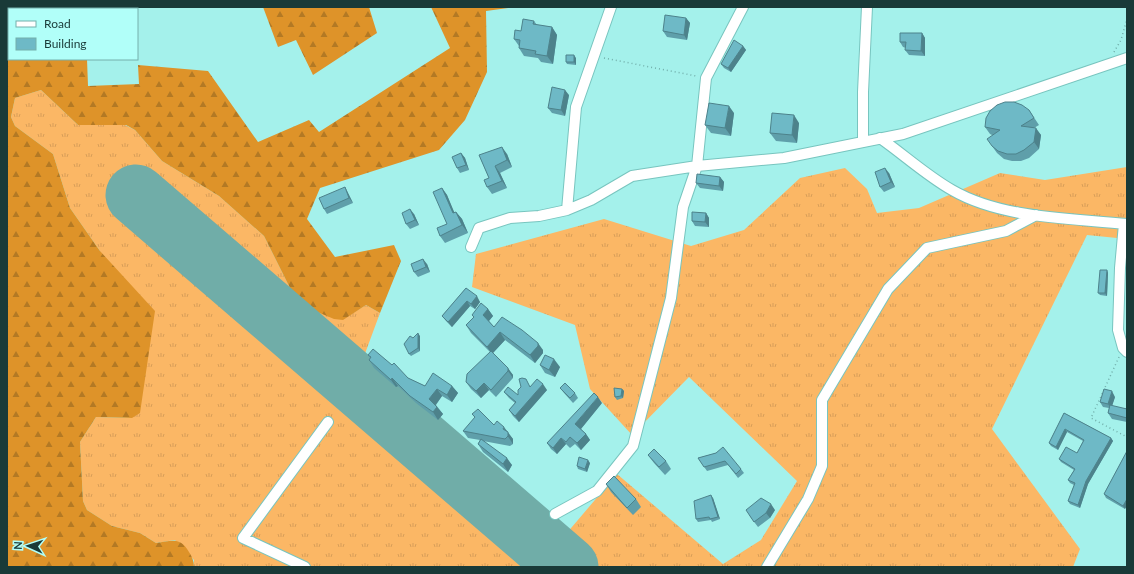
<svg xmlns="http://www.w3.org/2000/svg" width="1134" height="574" viewBox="0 0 1134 574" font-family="Lato,sans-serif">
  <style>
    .grass { fill: url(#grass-tufts) }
    .forest { fill: url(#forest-firs) }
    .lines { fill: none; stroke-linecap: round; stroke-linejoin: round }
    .runway { stroke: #70ada8; stroke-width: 61 }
    .minor-casing { stroke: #78c5bf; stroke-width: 12 }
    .path { stroke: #72afab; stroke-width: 1.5; stroke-dasharray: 1 3; stroke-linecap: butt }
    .minor { stroke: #fff; stroke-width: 10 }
    .wall { fill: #5f9faa }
    .shaded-wall { fill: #4d828b }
    .building { fill: #6eb9c6; stroke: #4d828b }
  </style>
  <defs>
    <pattern id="grass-tufts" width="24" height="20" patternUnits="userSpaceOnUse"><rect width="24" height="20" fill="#fbb765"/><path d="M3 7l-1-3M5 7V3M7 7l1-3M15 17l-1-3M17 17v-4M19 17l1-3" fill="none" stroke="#d79e58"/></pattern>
    <pattern id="forest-firs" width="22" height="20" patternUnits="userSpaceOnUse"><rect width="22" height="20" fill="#de9329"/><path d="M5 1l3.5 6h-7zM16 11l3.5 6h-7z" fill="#b37924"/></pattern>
  </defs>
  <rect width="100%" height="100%" fill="#a4f1eb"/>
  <!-- grass -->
  <path class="grass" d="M41,90L78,125H125L135,130L162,161L219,196L264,236L294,296L343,319L366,305L380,313L363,359L566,534L617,474L723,564L761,540L797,481L689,377L632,435L590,389L575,325L472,287L476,254L604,219L691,246L744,230L800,178L845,168L867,189L877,213L919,208L1000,173L1045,180L1127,167V239L1087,235L992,429L1080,549L1073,567H194V560L175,540L156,543L140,533L112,526L87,510L83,501L80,442L96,417L132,418L100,251L70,208L53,154L15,126L11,117L15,98Z"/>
  <!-- forest -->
  <path class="forest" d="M7,7H21V9H9V59H87L88,86L139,84L138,65L208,71L258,142L309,120L319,132L450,48L431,7H515L486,11L487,72L465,120L439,150L320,188L307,219L335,257L394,245L401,261L380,313L366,305L343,320L334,319L308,308L294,296L264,236L219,196L162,161L135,130L126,125H78L41,90L15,98L11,117L15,126L53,154L70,208L100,251L155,311L140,413L132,418L96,417L80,442L83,501L87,510L112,526L140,533L156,543C171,541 180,536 189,552C192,557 194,561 194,567H7Z
    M263,7H369L377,33L313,75L296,40L278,47Z"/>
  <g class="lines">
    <!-- runway -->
    <path class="runway" d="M136,195L568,567"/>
    <!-- minor casing -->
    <g class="minor-casing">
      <path id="minor" d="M867,7L863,92V142L903,134L1127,58
        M880,138C903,154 927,176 952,190C1002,219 1071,218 1127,224
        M567,210L576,107L611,7
        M1124,224L1120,268L1118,330L1123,348L1127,352
        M471,247L479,228L510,218L539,216L567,210L591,200L632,176L697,166L784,158L863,142
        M555,514L597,491L633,446L671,298L683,207L697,166L706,78L743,7
        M305,567L243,538L328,422
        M767,567L808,499L822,466V400L888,289L927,248L1006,231L1036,215"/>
    </g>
    <!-- path -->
    <path class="path" d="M1114,52L1121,40L1127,19
      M604,58L696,76
      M1119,357L1091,418L1127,437"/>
    <!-- minor -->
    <use href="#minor" class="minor"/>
  </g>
  <!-- wall -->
  <path class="wall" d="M686,18L690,23L687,40L667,37L663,31Z
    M534,21L537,25L552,27L557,35L553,64L541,62L538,58L524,56L519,48V46L514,39L521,31Z
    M922,33L925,38V56L909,55L905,50L906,48L903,47L900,42Z
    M743,46L746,50L731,72L724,68L721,64Z
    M576,58V65L567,64L566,62Z
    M569,95L565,116L552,113L548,108Z
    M1029,110L1039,125L1034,128L1041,135L1039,149L1029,158L1021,161H1012L1004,159L997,153L992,146V135L990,134L985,127Z
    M734,113L731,136L711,133L705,125Z
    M799,123L797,143L776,141L770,133Z
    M461,153L465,158L469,170L460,173L457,168Z
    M507,154L512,167L500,173L507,188L492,194L487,187L489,178L479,155Z
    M889,173L895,187L884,192L880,187Z
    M720,177L724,182L723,191L700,188L696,183Z
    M345,187L353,203L327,214L324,209Z
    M442,188L447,195L454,213L456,212L462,219L468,233L445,243L440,236L447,224Z
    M706,213L709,218V227L695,226L692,221Z
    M414,214L419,225L410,229L406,224Z
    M427,264L430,272L418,277L414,272Z
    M1107,270L1108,273L1107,296L1100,295L1098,293Z
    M466,288L480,302L475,309L470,306L452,327L446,321L442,316Z
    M488,309L493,316L489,321L494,327L543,350V353L535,363L505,340L493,353L513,375V378L496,397L489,390L481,398L471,389L466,382L490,352L471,333L466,325L474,318L472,315Z
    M420,336V351L411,356L409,354L413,338Z
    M368,355L408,378L425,386H452L458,393L452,402L442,396L436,405L443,414L438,420L416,403L398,386L396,387L374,368L369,360L370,358Z
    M540,365L560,367L555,377L545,373Z
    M531,386L547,390L519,422L513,416L509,410L515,403L509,398L504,392L518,395Z
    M560,388L575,393L578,398L573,403L564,393Z
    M622,389L624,391L623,398L617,400L615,397Z
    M1115,397L1112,406L1127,409V422L1112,419L1108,413L1109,408L1103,407L1100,402Z
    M602,403L581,429L586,434L590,440L581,450L575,444L570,448L566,444L557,454L551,449L547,443Z
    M1064,413L1111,438L1113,441L1088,484L1080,508L1070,504L1068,501L1074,485L1070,483L1068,480L1074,470L1061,462L1059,459L1077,453L1083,441L1067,432L1058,450L1051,446L1049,443Z
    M472,414L507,432L513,439V444L510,446L483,441L512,465L508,472L483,452L478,444L480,440L468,438L463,431L475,418Z
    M1127,451L1125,509L1106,498L1104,494Z
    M716,453L741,469L744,473L738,478L728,465L707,471L698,458Z
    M648,455L666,461L671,469L665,475L654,463Z
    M590,463L587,472L578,469L577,466Z
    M606,484L636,499L641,507L633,515L611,492Z
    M713,498L720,519L712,522L711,520L698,522L696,519Z
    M775,510L770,518L758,527L749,515Z"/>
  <!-- shaded-wall -->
  <path class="shaded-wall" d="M686,18L690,23L687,40L684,35Z
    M552,27L557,35L553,64L547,56Z
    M922,33L925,38V56L921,51Z
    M743,46L746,50L731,72L728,68Z
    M574,55L576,58V65L574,62Z
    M565,90L569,95L565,116L561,110Z
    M729,106L734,113L731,136L725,128Z
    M794,115L799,123L797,143L792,135Z
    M1036,128L1041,135L1039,149L1034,142Z
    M502,147L507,154L512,167L507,160Z
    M461,153L465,158L469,170L466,165Z
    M495,166L500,173L507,188L502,181Z
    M885,168L889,173L895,187L891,182Z
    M720,177L724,182L723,191L719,186Z
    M345,187L353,203L349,198Z
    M442,188L447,195L458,221L453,213Z
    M410,209L414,214L419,225L415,220Z
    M456,212L462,219L468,233L462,225Z
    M706,213L709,218V227L705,222Z
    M423,259L427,264L430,272L426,267Z
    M1107,270L1108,273L1107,296L1105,293Z
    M477,296L480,302L475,309L471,304Z
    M467,301L470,306L452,327L448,322Z
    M488,309L493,316L488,322L483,315Z
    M500,332L505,340L492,354L487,347Z
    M418,333L420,336V351L418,348Z
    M538,343L543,350V353L535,363L530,355Z
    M554,359L560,367L555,377L549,370Z
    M508,368L513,375V378L508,371Z
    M392,378L398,386L396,387L391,380Z
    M484,383L489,390L481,398L476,391Z
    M543,384L547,390L519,422L515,416Z
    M452,386L458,393L452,402L447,395Z
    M437,389L442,396L434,407L429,399Z
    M622,389L624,391L623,398L621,396Z
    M1112,391L1115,397L1111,409L1108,404Z
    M598,397L602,403L580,430L575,424Z
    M437,407L443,414L438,420L433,412Z
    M504,427L513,439V444L503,429Z
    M1065,429L1067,432L1058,450L1056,447Z
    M586,434L590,440L581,450L577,443Z
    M561,438L566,444L557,454L553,448Z
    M1111,438L1113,441L1088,484L1080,508L1078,505L1086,481Z
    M507,458L512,465L508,472L503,464Z
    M588,460L590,463L587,472L585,469Z
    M711,495L713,498L720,519L718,517Z
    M1127,499V506L1125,509L1123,506Z
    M771,504L775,510L770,518L766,513Z"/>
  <!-- building -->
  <path class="building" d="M665,15L686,18L684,35L663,31Z
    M523,19L534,21L533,24L552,27L547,56L535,54L536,51L519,48L520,40L514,39L515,30L521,31Z
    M900,33H922L921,51L905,50L906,42H900Z
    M734,40L743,46L728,68L721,64Z
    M566,55H574V62H566Z
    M552,87L565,90L561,110L548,108Z
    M1005,102H1014L1022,105L1029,110L1034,118L1021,126L1036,128L1034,142L1024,150L1016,154H1007L998,151L992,146L987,139L1000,130L985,127L986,118L990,111L997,105Z
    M709,103L729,106L725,128L705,125Z
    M772,113L794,115L792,135L770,133Z
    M502,147L507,160L495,166L502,181L487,187L484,180L489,178L479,155Z
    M461,153L466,165L457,168L452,157Z
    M885,168L891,182L880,187L875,172Z
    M697,174L720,177L719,186L696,183Z
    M345,187L349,198L324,209L319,198Z
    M442,188L453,213L456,212L462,225L440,236L437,228L447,224L433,192Z
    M410,209L415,220L406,224L402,213Z
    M692,212L706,213L705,222L692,221Z
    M423,259L426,267L414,272L411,264Z
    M1100,270H1107L1105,293H1098Z
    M466,288L477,296L471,304L467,301L448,322L442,316Z
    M481,303L488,309L483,315L494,327L502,317L522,330L538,343V346L530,355L500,332L487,347L466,325L474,317L472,315Z
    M418,333V348L409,354L404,344L410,336L413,338Z
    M373,349L392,365L394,363L408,378L425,386L433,373L452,386L447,395L437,389L429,399L437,407L433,412L410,396L392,378L391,380L369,360L371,357L368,355Z
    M491,351L508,368V371L491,390L484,383L476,391L466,382L467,374Z
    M545,355L554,359L549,370L540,365Z
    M522,378L526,379L530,387L537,379L543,384L515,416L509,410L516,402L504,392L508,387L518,395V390L521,387L519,379Z
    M565,383L575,393L570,398L560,388Z
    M614,388L622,389L621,396L615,397Z
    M1104,389L1112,391L1108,404L1100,402Z
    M594,393L598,397L575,424L586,434L577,443L570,437L566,442L561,438L553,448L547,443Z
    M1110,405L1127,409V418L1108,413Z
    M478,409L494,425L497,421L504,427L503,429L508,432V436L505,439L463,431L475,417L472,414Z
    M1064,413L1111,438L1086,481L1078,505L1068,501L1075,483L1068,480L1075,469L1059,459L1066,447L1077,453L1084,440L1065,429L1056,447L1049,443Z
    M481,439L507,458L503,464L478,444Z
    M723,447L741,469L736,474L725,461L704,467L698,458L716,453Z
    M654,449L666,461L659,467L648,455Z
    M1127,451V499L1123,506L1104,494Z
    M579,457L588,460L585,469L577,466Z
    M614,476L636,499L627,508L606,484Z
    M711,495L718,517L710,519L709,517L696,519L694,501Z
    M761,498L771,504L766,513L754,522L746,510Z"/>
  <!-- border -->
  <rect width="1134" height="574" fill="none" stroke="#193a38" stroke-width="16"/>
  <!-- legend -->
  <rect x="8" y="8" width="130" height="52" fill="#b1fff9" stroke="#74b0ac"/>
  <rect x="16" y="21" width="20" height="6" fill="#ffffff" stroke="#74b0ac"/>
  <text x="44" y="28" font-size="12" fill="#193a38">Road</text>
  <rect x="16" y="38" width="20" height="12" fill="#6eb9c6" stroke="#74b0ac"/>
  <text x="44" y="48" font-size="12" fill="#193a38">Building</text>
  <!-- north arrow -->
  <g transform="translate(28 546) rotate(273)" stroke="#b1fff9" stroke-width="3" paint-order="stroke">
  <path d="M0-3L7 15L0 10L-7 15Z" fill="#193a38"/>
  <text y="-6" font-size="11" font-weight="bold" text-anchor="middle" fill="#193a38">N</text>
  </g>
</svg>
